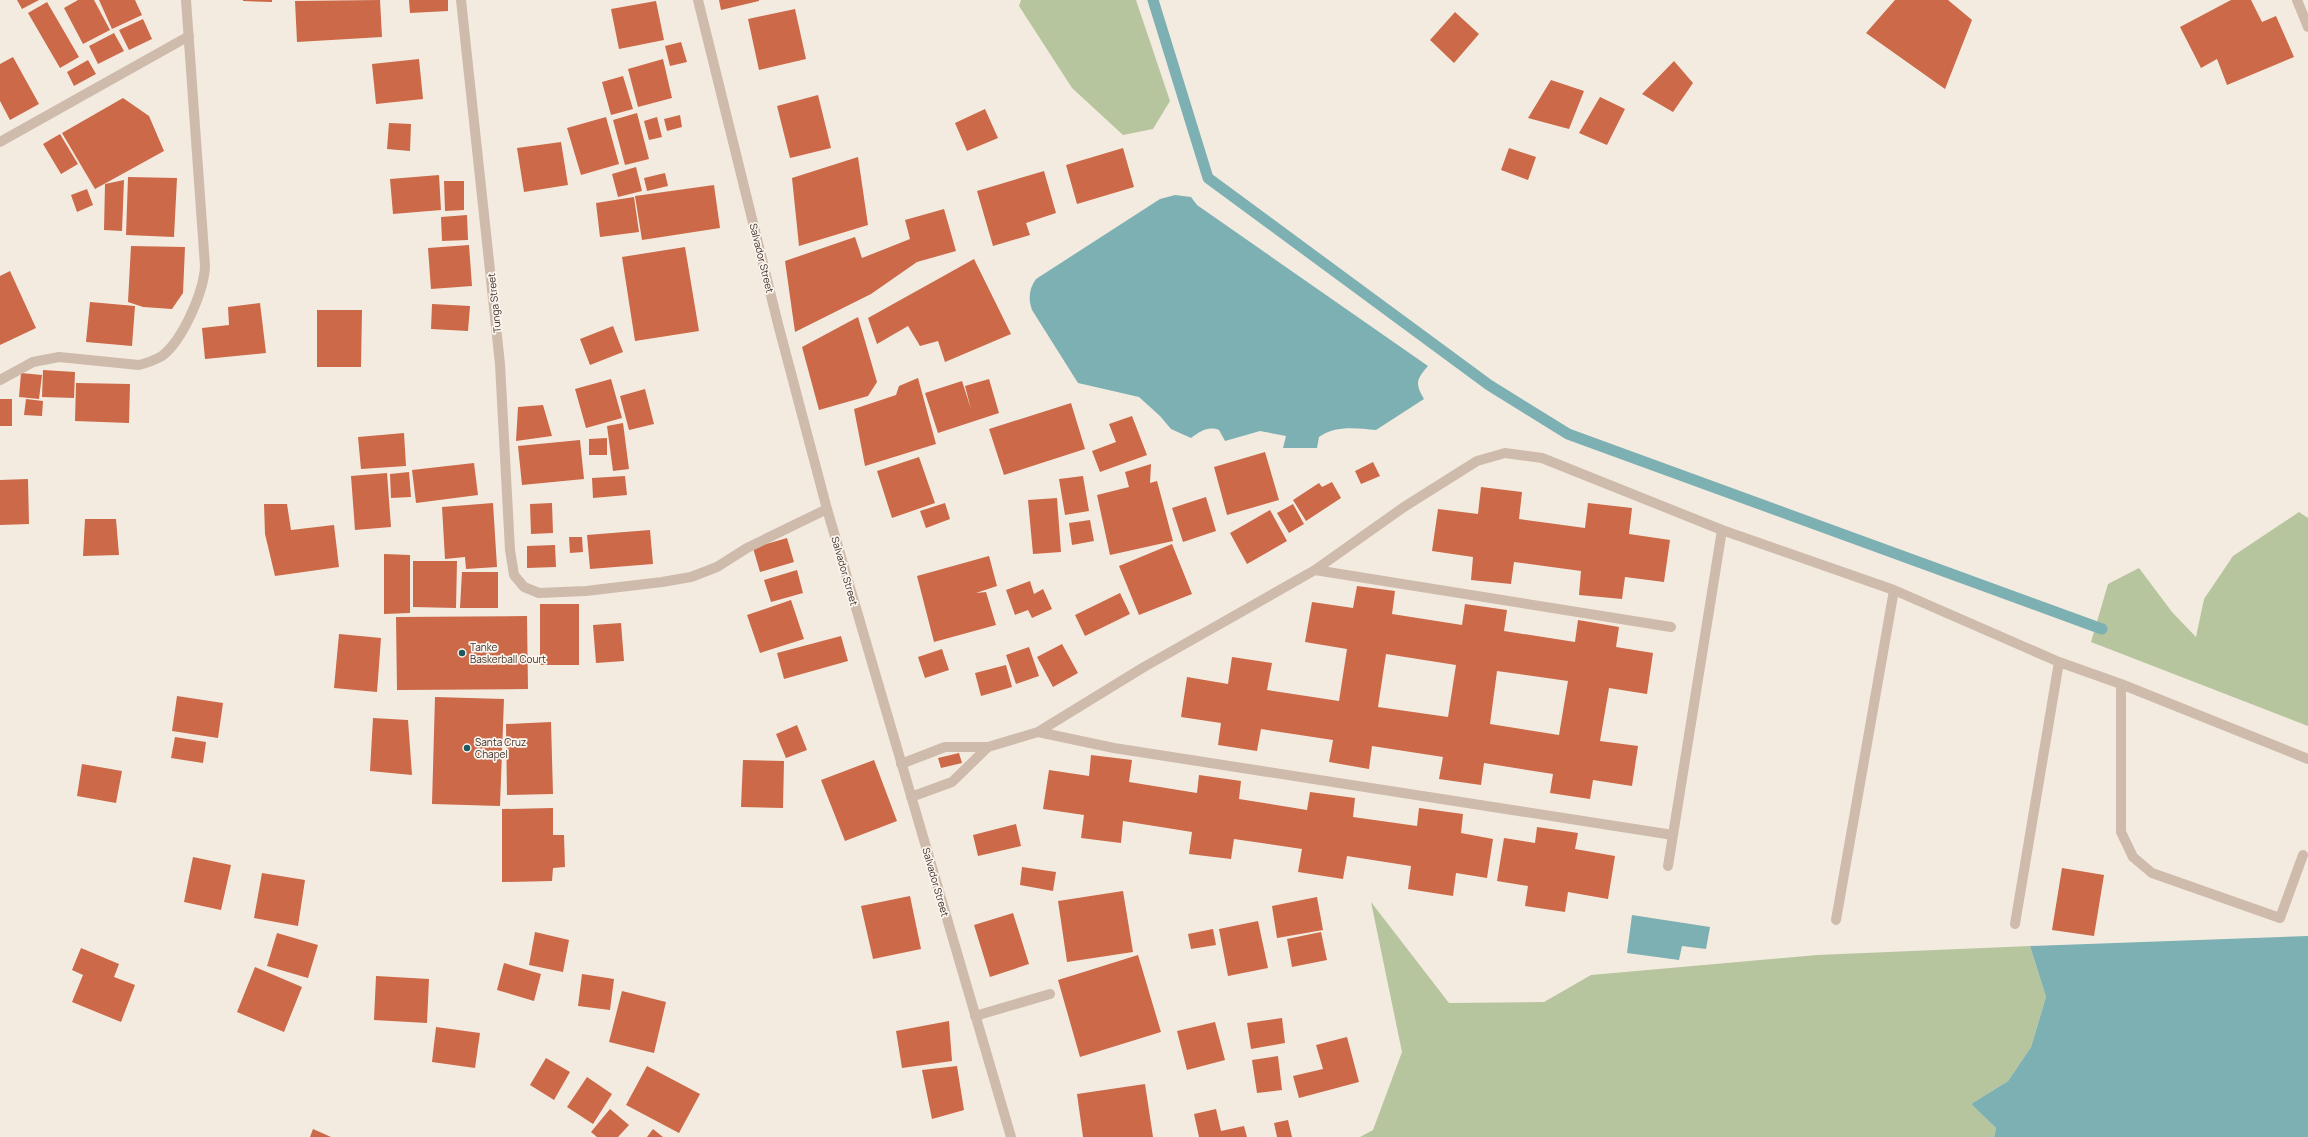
<svg xmlns="http://www.w3.org/2000/svg" width="2308" height="1137" viewBox="0 0 2308 1137" font-family="Manrope,sans-serif">
  <style>
    .green { fill: #b7c59f }
    .water { fill: #7db0b3 }
    .lines { fill: none; stroke-linecap: round; stroke-linejoin: round }
    .stream { stroke: #7db0b3; stroke-width: 11 }
    .building { fill: #cb6948; fill-rule: evenodd }
    .minor { stroke: #cebbab; stroke-width: 10 }
    .poi-dot { fill: #1d5a5f; stroke: #fbf5ed; stroke-width: 1.5 }
    .labels { text-anchor: middle; stroke-width: 3.5; stroke-linejoin: round; paint-order: stroke }
    .street-label { font-size: 10px; fill: #3b302a; stroke: #fbf5ed }
    .poi-label { font-size: 10px; fill: #3b302a; stroke: #fbf5ed; text-anchor: start }
  </style>
  <rect width="100%" height="100%" fill="#f4ebe0"/>
  <!-- green -->
  <path class="green" d="M1021,0H1136L1170,101L1153,129L1123,135L1072,88L1019,6Z
    M2299,512L2308,518V726L2091,642L2108,584L2139,568L2172,612L2196,637L2204,599L2233,556Z
    M1371,902L1449,1003L1544,1002L1591,975L1817,955L2030,946L2046,997L2031,1047L2008,1081L1971,1104L1996,1128L1994,1137H1360L1373,1130L1402,1052Z"/>
  <!-- water -->
  <path class="water" d="M1175,195L1191,197L1197,205L1428,366C1416,380 1415,383 1424,399L1376,430C1357,428 1335,425 1319,437L1317,448H1283L1286,436L1260,431L1225,441L1219,430C1208,426 1201,431 1191,438L1171,429L1160,416L1139,397L1078,383L1032,310C1028,298 1029,289 1036,279L1160,199Z
    M1632,915L1710,927L1706,949L1682,946L1679,960L1627,953Z
    M2308,936V1137H1994L1996,1128L1971,1104L2008,1081L2031,1047L2046,997L2030,946Z"/>
  <g class="lines">
    <!-- stream -->
    <path class="stream" d="M1153,0L1208,178L1489,385L1568,434L2102,629"/>
  </g>
  <!-- building -->
  <path class="building" d="M17,0H39L22,9Z
    M78,0H94L110,30L83,44L64,8Z
    M99,0H135L142,15L112,29Z
    M243,0H272V2L243,1Z
    M380,0L382,37L297,42L295,1Z
    M409,0H448V11L410,13Z
    M719,0H759V1L721,10Z
    M1895,0H1948L1972,20L1945,89L1866,33Z
    M2231,0H2251L2262,22L2276,16L2294,57L2227,85L2217,59L2201,68L2180,27Z
    M656,1L664,40L619,49L611,9Z
    M47,2L79,57L60,68L28,13Z
    M795,9L806,59L759,70L748,19Z
    M1455,12L1479,34L1454,63L1430,40Z
    M143,19L152,39L129,50L119,30Z
    M114,33L124,51L98,64L89,46Z
    M681,42L687,62L670,66L665,46Z
    M13,57L39,104L10,120L0,101V64Z
    M419,59L423,99L376,104L372,64Z
    M663,59L672,98L638,107L628,69Z
    M88,60L96,74L74,86L67,72Z
    M1674,61L1693,83L1673,112L1642,94Z
    M623,76L633,109L611,115L602,82Z
    M1551,80L1584,91L1569,129L1528,118Z
    M818,95L831,148L790,158L777,106Z
    M1600,97L1625,109L1607,145L1579,133Z
    M123,98L149,116L164,151L95,189L62,133Z
    M985,109L998,138L967,151L955,123Z
    M637,113L649,159L625,165L613,120Z
    M680,115L682,127L667,131L664,119Z
    M606,117L619,164L581,175L567,128Z
    M657,117L662,137L649,140L644,121Z
    M389,123L411,124L410,151L387,149Z
    M60,134L78,164L61,174L43,144Z
    M561,142L568,185L524,192L517,148Z
    M1123,148L1134,187L1077,204L1066,165Z
    M1509,148L1536,157L1528,180L1501,170Z
    M858,157L868,225L799,246L792,178Z
    M636,167L642,191L618,197L612,174Z
    M1044,171L1056,213L1026,223L1030,235L993,246L977,191Z
    M665,173L668,186L647,191L644,178Z
    M439,175L441,210L393,214L390,179Z
    M128,177L177,178L174,237L126,235Z
    M124,180L122,231L104,230L105,184Z
    M444,181H464V210L445,211Z
    M714,185L720,228L642,240L635,196Z
    M87,189L93,205L77,212L71,195Z
    M634,197L639,232L600,237L596,203Z
    M944,209L956,251L917,262L871,294L795,332L785,261L855,237L862,258L910,239L905,220Z
    M467,215L468,240L442,241L441,217Z
    M469,245L472,286L431,289L428,248Z
    M131,246L185,247L183,293L172,309L143,307L128,302Z
    M685,247L699,331L635,341L622,257Z
    M974,259L1011,334L945,362L938,341L920,346L908,326L877,344L868,318Z
    M10,271L36,328L0,345V276Z
    M90,302L135,306L132,346L86,342Z
    M260,303L266,353L205,359L202,328L229,325L228,307Z
    M432,304L470,306L468,331L431,329Z
    M317,310H362L361,367H317Z
    M858,317L877,382L868,396L819,410L802,347Z
    M613,326L623,352L590,365L580,339Z
    M43,370L75,372L74,398L42,397Z
    M21,373L42,375L39,399L19,397Z
    M918,378L936,444L865,466L854,409L896,395L899,386Z
    M611,379L622,418L586,428L575,389Z
    M989,379L999,413L938,433L925,393L962,381L971,409L965,386Z
    M76,383L130,384L129,423L75,421Z
    M645,389L654,424L629,430L620,396Z
    M0,399H12V426H0Z
    M26,399L43,401L42,416L24,415Z
    M1071,403L1085,449L1004,475L989,429Z
    M543,405L552,436L516,441L518,407Z
    M1132,416L1147,455L1100,472L1092,451L1116,442L1109,424Z
    M623,423L629,469L613,471L607,426Z
    M404,433L406,466L361,469L358,437Z
    M607,438V455H589V439Z
    M580,440L584,479L522,485L518,446Z
    M1265,452L1279,500L1227,515L1214,467Z
    M919,457L935,503L892,518L877,471Z
    M1373,462L1380,476L1361,484L1355,471Z
    M474,463L478,495L416,503L412,470Z
    M1151,464L1150,483L1157,481L1173,541L1110,555L1097,495L1129,487L1125,472Z
    M409,472L411,497L391,498L390,474Z
    M387,473L391,527L355,530L351,476Z
    M625,476L627,495L593,498L592,478Z
    M1083,476L1089,511L1065,515L1059,479Z
    M28,479L29,524L0,525V480Z
    M1332,482L1341,498L1306,521L1293,500L1319,483L1322,487Z
    M1481,487L1522,492L1519,519L1585,528L1588,503L1632,508L1629,534L1670,540L1664,582L1625,577L1622,599L1579,595L1581,571L1514,562L1511,584L1471,580L1473,557L1432,551L1438,509L1478,514Z
    M1206,497L1216,531L1183,542L1172,508Z
    M1057,498L1061,552L1033,554L1028,500Z
    M493,503L497,567L466,569L465,557L445,559L442,507Z
    M552,503L553,533L531,534L530,504Z
    M945,503L950,519L926,528L920,511Z
    M264,504H287L291,530L334,525L339,567L275,576L265,534Z
    M1293,504L1304,524L1289,533L1277,513Z
    M1270,510L1287,541L1247,564L1230,533Z
    M85,519H116L119,555L83,556Z
    M1090,520L1094,541L1072,545L1069,523Z
    M650,530L653,564L590,569L587,535Z
    M569,537H582L583,552L570,553Z
    M787,538L794,562L760,572L753,548Z
    M1172,544L1192,594L1139,615L1119,566Z
    M555,545L556,567L527,568V546Z
    M384,554L410,555V613L384,614Z
    M989,556L997,586L976,593L986,592L996,625L934,642L917,576Z
    M413,561H457L456,608L413,607Z
    M797,570L803,593L771,602L764,580Z
    M462,572H498V608H460Z
    M1030,581L1034,594L1043,589L1052,609L1032,618L1028,610L1015,615L1006,590Z
    M1357,586L1395,591L1392,614L1462,625L1465,604L1507,610L1504,631L1575,642L1578,620L1619,627L1616,647L1653,653L1647,694L1609,688L1600,741L1638,746L1632,786L1593,780L1590,799L1550,793L1553,774L1484,763L1481,785L1439,779L1443,757L1372,746L1369,769L1329,762L1333,740L1261,729L1257,751L1218,745L1221,723L1181,717L1187,677L1228,684L1232,657L1272,663L1267,690L1339,701L1347,649L1305,642L1312,602L1353,608ZM1386,654L1456,665L1448,717L1378,707ZM1497,671L1568,681L1559,735L1490,724Z
    M1120,593L1130,614L1085,636L1075,615Z
    M791,600L804,639L760,653L747,615Z
    M540,604H579V665H540Z
    M527,616L528,689L397,690L396,617Z
    M621,623L624,661L596,663L593,625Z
    M339,634L381,638L377,692L334,688Z
    M841,636L848,661L784,679L777,653Z
    M1062,644L1078,673L1053,687L1037,657Z
    M1029,647L1039,676L1016,684L1006,655Z
    M942,649L949,670L925,678L918,657Z
    M1006,665L1012,687L981,696L975,673Z
    M177,696L223,703L218,738L172,731Z
    M435,697L504,699L500,806L432,804Z
    M373,718L408,720L412,775L370,771Z
    M551,722L553,794L507,795L506,724Z
    M797,725L807,750L786,758L776,734Z
    M175,737L206,742L203,763L171,758Z
    M959,753L962,763L941,768L938,758Z
    M1091,755L1132,760L1129,782L1197,793L1199,775L1241,781L1239,799L1307,810L1310,792L1355,798L1353,817L1417,826L1419,808L1463,814L1461,833L1493,839L1487,878L1456,873L1453,896L1408,889L1411,866L1347,856L1343,879L1298,872L1302,849L1234,839L1231,859L1189,854L1192,832L1123,821L1121,843L1081,838L1084,815L1043,809L1049,770L1089,776Z
    M743,760L784,761L783,808L741,807Z
    M874,760L897,821L845,841L821,780Z
    M82,764L122,771L116,803L77,796Z
    M553,808V835H564L565,867L553,868L552,881L502,882V809Z
    M1016,824L1021,846L978,856L973,835Z
    M1537,827L1578,833L1575,849L1615,856L1608,899L1568,892L1565,912L1525,906L1528,886L1497,881L1504,838L1535,843Z
    M193,857L231,865L221,910L184,902Z
    M1022,867L1056,872L1053,891L1020,885Z
    M2062,868L2104,875L2094,936L2052,930Z
    M262,873L305,880L298,926L254,918Z
    M1123,891L1133,952L1067,962L1058,901Z
    M910,896L921,949L873,959L861,906Z
    M1317,897L1323,930L1277,938L1272,906Z
    M1013,913L1029,964L990,977L974,925Z
    M1258,921L1268,968L1228,976L1219,929Z
    M1213,929L1216,945L1191,949L1188,934Z
    M535,932L569,940L563,972L529,965Z
    M1321,932L1327,960L1292,967L1287,939Z
    M277,933L318,945L308,978L267,966Z
    M81,948L119,964L114,977L135,985L121,1022L72,1002L83,975L72,970Z
    M1138,955L1161,1032L1080,1057L1058,980Z
    M504,963L541,974L534,1001L497,990Z
    M255,967L302,987L284,1032L237,1012Z
    M582,974L614,979L610,1010L578,1006Z
    M376,976L429,979L427,1023L374,1020Z
    M622,991L666,1002L654,1053L609,1042Z
    M1282,1018L1285,1043L1251,1049L1247,1023Z
    M949,1021L952,1061L902,1068L896,1031Z
    M1215,1022L1225,1060L1187,1070L1177,1031Z
    M436,1027L480,1033L475,1068L432,1062Z
    M1347,1037L1359,1082L1299,1098L1293,1076L1323,1069L1316,1045Z
    M1278,1056L1282,1090L1257,1093L1252,1060Z
    M546,1058L570,1072L554,1100L530,1085Z
    M647,1066L700,1094L679,1133L626,1105Z
    M957,1066L964,1110L932,1119L922,1070Z
    M587,1077L612,1094L593,1124L567,1107Z
    M1145,1084L1153,1137H1083L1077,1094Z
    M610,1109L629,1125L618,1137H597L591,1132Z
    M1216,1109L1221,1131L1244,1126L1247,1137H1199L1194,1114Z
    M1288,1120L1292,1137H1277L1274,1123Z
    M313,1129L331,1137H310Z
    M653,1129L663,1137H647Z"/>
  <g class="lines">
    <!-- minor -->
    <path class="minor" d="M461,0L500,364L510,550L514,575L524,587L539,593L586,591L662,582L691,577L717,567L747,548L827,509
      M698,0L778,324L827,509L1011,1137
      M2297,0L2308,27
      M0,142L189,36
      M0,380L33,362L59,357L139,365C147,363 155,360 162,356C183,340 204,291 205,266L186,0
      M1315,570L1671,627
      M2121,684V832L2133,857L2152,873L2280,918L2303,855
      M1038,732L1144,667L1315,570L1404,507L1477,461L1505,453L1542,458L1722,530L1894,590L2059,662L2121,684L2308,759
      M901,764L945,747H988L1038,732L1114,748L1673,835
      M911,797L952,782L988,747
      M1668,866L1722,530
      M1836,920L1894,590
      M2015,924L2059,662
      M975,1016L1050,994"/>
  </g>
  <!-- markers -->
  <g class="poi-dot">
    <circle cx="462" cy="653" r="4"/>
    <circle cx="467" cy="748" r="4"/>
  </g>
  <g class="labels">
    <!-- street labels -->
    <g class="street-label">
      <text transform="translate(762 258) rotate(76)" y="4">Salvador Street</text>
      <text transform="translate(494 303) rotate(-96)" y="4">Tunga Street</text>
      <text transform="translate(845 571) rotate(74)" y="4">Salvador Street</text>
      <text transform="translate(936 882) rotate(74)" y="4">Salvador Street</text>
    </g>
    <!-- poi labels -->
    <g class="poi-label">
      <text x="470" y="651">Tanke<tspan x="470" dy="12">Baskerball Court</tspan></text>
      <text x="475" y="746">Santa Cruz<tspan x="475" dy="12">Chapel</tspan></text>
    </g>
  </g>
</svg>
